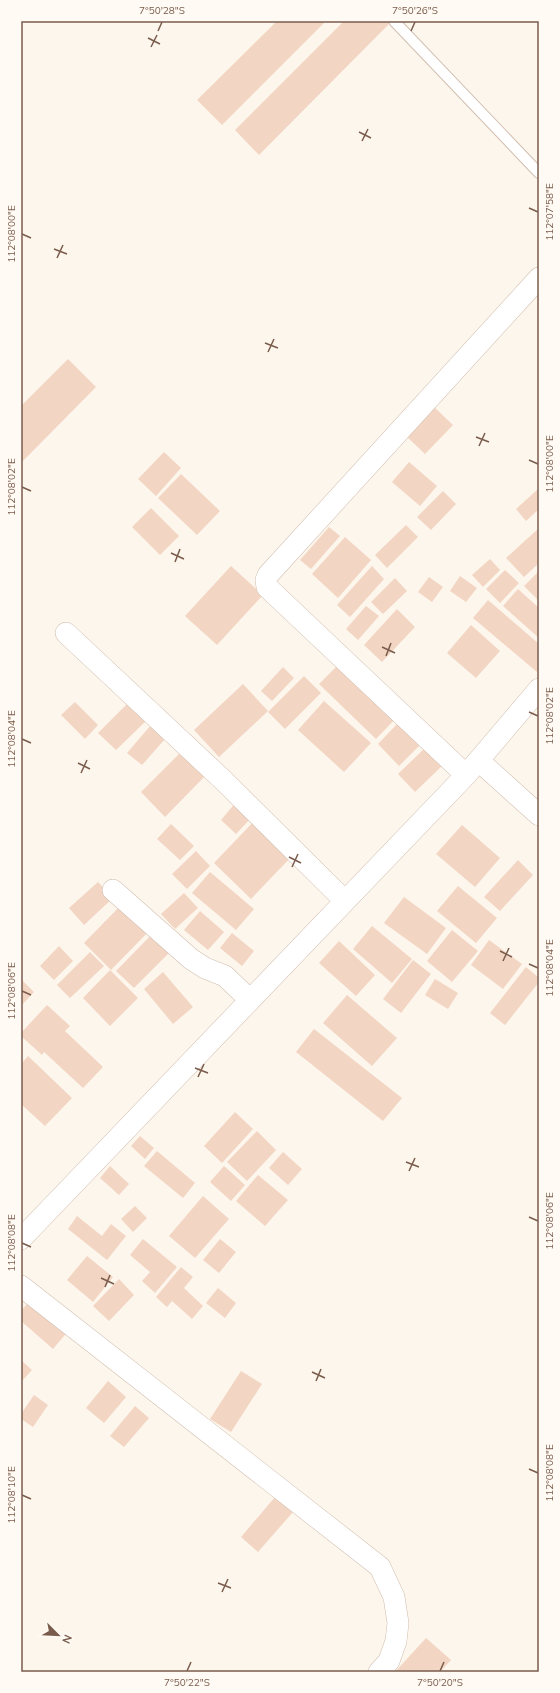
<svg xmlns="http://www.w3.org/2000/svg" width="560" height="1693" viewBox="0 0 560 1693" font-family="Mulish,sans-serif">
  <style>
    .building { fill: #f3d5c3 }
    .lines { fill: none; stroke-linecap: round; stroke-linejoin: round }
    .lane-casing { stroke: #d1beb0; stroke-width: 12 }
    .street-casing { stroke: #d1beb0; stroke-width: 22 }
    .lane { stroke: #fff; stroke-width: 10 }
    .street { stroke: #fff; stroke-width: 21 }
    .ticks { fill: none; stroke: #7a5c4d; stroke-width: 1.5 }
    .neatline { fill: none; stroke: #7a5c4d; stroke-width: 1.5 }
    .ticks-label { font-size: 10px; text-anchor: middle; fill: #7a5c4d }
  </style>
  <rect width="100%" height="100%" fill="#fdf6ec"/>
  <!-- building -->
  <path class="building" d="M277,21H326L222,125L197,100Z
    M344,21H388L390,23L259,155L235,130Z
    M68,359L96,387L21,463V406Z
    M434,407L453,425L425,454L406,436Z
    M164,452L181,468L156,496L138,479Z
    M409,462L437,486L420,506L392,482Z
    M181,474L220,511L197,535L158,498Z
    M538,489L539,509L526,521L516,509Z
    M443,491L456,504L431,530L417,517Z
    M151,508L179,536L160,555L132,527Z
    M406,525L418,537L387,568L375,555Z
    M329,527L340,536L311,569L300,560Z
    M539,528V563L524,577L506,558Z
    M345,537L371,560L338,598L312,574Z
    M490,559L500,570L483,587L472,575Z
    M231,566L263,595L217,645L185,616Z
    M372,566L384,579L350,617L337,605Z
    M505,570L519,583L500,603L486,589Z
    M539,571V601L524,586Z
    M460,576L477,588L466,602L450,591Z
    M429,577L443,587L432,602L418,592Z
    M395,578L407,591L383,614L371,602Z
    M518,589L539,608V638L503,606Z
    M488,600L539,644V669L537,672L473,618Z
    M366,606L379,616L358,640L346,629Z
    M397,609L415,627L382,662L364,645Z
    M471,625L500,651L476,678L447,653Z
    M340,663L397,717L376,739L319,684Z
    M283,667L294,678L272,701L261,691Z
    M304,676L321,693L285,729L268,712Z
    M243,684L268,711L219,757L194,730Z
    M130,701L148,719L116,750L98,733Z
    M324,701L371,743L344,772L298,730Z
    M75,702L98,725L85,739L61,715Z
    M400,721L422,743L399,766L378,744Z
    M151,725L166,738L142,765L127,753Z
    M427,746L444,764L415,792L398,774Z
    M185,748L209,772L165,817L141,792Z
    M237,801L253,816L236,834L221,820Z
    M257,818L294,854L251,899L214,863Z
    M171,824L194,846L180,860L157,839Z
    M462,825L500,858L475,887L436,854Z
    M196,851L210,866L187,889L172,874Z
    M518,860L533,875L500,911L484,897Z
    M210,872L254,909L236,930L192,893Z
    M98,882L113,898L84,925L69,908Z
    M458,886L497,918L476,943L437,911Z
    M184,893L198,908L175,929L161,914Z
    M404,897L446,928L427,954L384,923Z
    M125,901L152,928L111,970L84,943Z
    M200,911L224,932L208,950L184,930Z
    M372,926L412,959L392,983L353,949Z
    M156,930L174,948L134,988L116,971Z
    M452,930L478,951L452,982L427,961Z
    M232,933L254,951L242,966L220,948Z
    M489,940L522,964L503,989L471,965Z
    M339,941L375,975L356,996L319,963Z
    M59,946L73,961L54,980L40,966Z
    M90,952L104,966L70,998L57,985Z
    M413,960L431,974L401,1013L383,999Z
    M526,967L539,978V982L505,1025L490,1013Z
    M110,970L138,998L110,1026L83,998Z
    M163,972L193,1007L173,1024L144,989Z
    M21,979L34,992L21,1006Z
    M435,979L458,993L448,1009L425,995Z
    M347,995L397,1038L372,1066L323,1023Z
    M47,1005L70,1026L65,1031L103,1067L83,1088L44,1052L42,1055L21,1036V1033Z
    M314,1029L402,1098L383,1121L296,1052Z
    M28,1056L72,1098L45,1126L21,1104V1064Z
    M235,1112L253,1129L222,1163L204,1146Z
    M257,1131L276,1150L247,1181L227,1162Z
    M140,1136L154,1148L145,1159L131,1146Z
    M157,1151L195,1183L183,1198L144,1166Z
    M283,1152L302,1169L288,1185L269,1168Z
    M110,1166L129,1184L119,1195L100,1178Z
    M224,1166L245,1185L231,1201L210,1182Z
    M258,1175L288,1200L265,1226L236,1201Z
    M203,1196L229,1219L195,1258L169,1236Z
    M135,1206L147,1218L133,1232L121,1219Z
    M77,1216L102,1236L111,1224L126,1236L107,1260L68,1229Z
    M143,1239L177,1267L155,1293L142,1281L150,1272L130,1255Z
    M220,1239L236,1252L219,1273L203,1260Z
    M87,1256L113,1277L93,1302L67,1280Z
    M181,1267L193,1277L184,1288L203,1306L192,1319L172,1301L167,1307L156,1297Z
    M119,1279L134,1295L109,1321L93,1306Z
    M218,1288L236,1303L225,1318L206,1303Z
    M32,1298L69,1330L53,1349L21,1321V1311Z
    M21,1360L32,1370L21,1382Z
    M241,1371L262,1384L231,1432L210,1419Z
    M108,1381L126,1397L104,1423L86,1408Z
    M34,1395L48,1405L33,1427L21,1419V1414Z
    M135,1406L149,1418L124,1447L110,1436Z
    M275,1497L293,1512L258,1552L241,1537Z
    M426,1638L451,1660L440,1672H395Z"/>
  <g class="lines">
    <!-- lane casing -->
    <g class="lane-casing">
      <path id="lane" d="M394,21L539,173"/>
    </g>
    <!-- street casing -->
    <g class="street-casing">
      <path id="street" d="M66,633L223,780L345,901
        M479,761L539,815
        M466,775L267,587L266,580L268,575L539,278
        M113,890L191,959L205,968L225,976L250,1000
        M21,1239L466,775L539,689
        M21,1286L380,1567L394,1597L398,1623L396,1641L389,1661L379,1672"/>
    </g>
    <!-- lane -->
    <use href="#lane" class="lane"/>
    <!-- street -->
    <use href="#street" class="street"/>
  </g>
  <!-- ticks -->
  <path class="ticks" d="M158,31L162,22M411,31L415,22M148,38L160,44M151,47L157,35M359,132L371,138M362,141L368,129M529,208L538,212M22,234L31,238M54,249L67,254M57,258L63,245M265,343L278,348M268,352L274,339M476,437L489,442M479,446L485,433M529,460L538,464M22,487L31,491M171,553L184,559M175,562L180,549M382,647L395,653M386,656L391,643M529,712L538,716M22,739L31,743M78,763L90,769M81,773L87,760M289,857L301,863M292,867L298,854M500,951L512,957M503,961L509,948M529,964L538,968M22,991L31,995M195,1068L208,1073M198,1077L204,1064M406,1162L419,1167M409,1171L415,1158M529,1217L538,1221M22,1243L31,1247M101,1278L114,1284M105,1287L110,1275M312,1372L325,1378M316,1381L321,1369M529,1469L538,1473M22,1495L31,1499M218,1583L231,1588M222,1592L228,1579M187,1671L191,1662M440,1671L444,1662"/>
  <!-- border -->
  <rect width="560" height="1693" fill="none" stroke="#fffaf3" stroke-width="44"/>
  <!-- north arrow -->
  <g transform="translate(58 1635) rotate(114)" stroke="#fffaf3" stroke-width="3" paint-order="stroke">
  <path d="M0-3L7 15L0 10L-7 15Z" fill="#7a5c4d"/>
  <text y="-6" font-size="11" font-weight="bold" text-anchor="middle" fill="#7a5c4d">N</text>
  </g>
  <rect x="22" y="22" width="516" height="1649" class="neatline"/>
  <g class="ticks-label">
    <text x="162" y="14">7°50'28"S</text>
    <text x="415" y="14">7°50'26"S</text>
    <text transform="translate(549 212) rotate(-90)" y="4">112°07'58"E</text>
    <text transform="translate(11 234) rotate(-90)" y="4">112°08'00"E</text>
    <text transform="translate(549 464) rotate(-90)" y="4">112°08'00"E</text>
    <text transform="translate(11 487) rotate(-90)" y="4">112°08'02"E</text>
    <text transform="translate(549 716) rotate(-90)" y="4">112°08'02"E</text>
    <text transform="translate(11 739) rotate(-90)" y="4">112°08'04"E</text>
    <text transform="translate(549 968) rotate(-90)" y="4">112°08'04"E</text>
    <text transform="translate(11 991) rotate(-90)" y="4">112°08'06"E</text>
    <text transform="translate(549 1221) rotate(-90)" y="4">112°08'06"E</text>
    <text transform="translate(11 1243) rotate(-90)" y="4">112°08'08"E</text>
    <text transform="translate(549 1473) rotate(-90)" y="4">112°08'08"E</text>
    <text transform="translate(11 1495) rotate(-90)" y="4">112°08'10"E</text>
    <text x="187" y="1686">7°50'22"S</text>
    <text x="440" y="1686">7°50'20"S</text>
  </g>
</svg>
